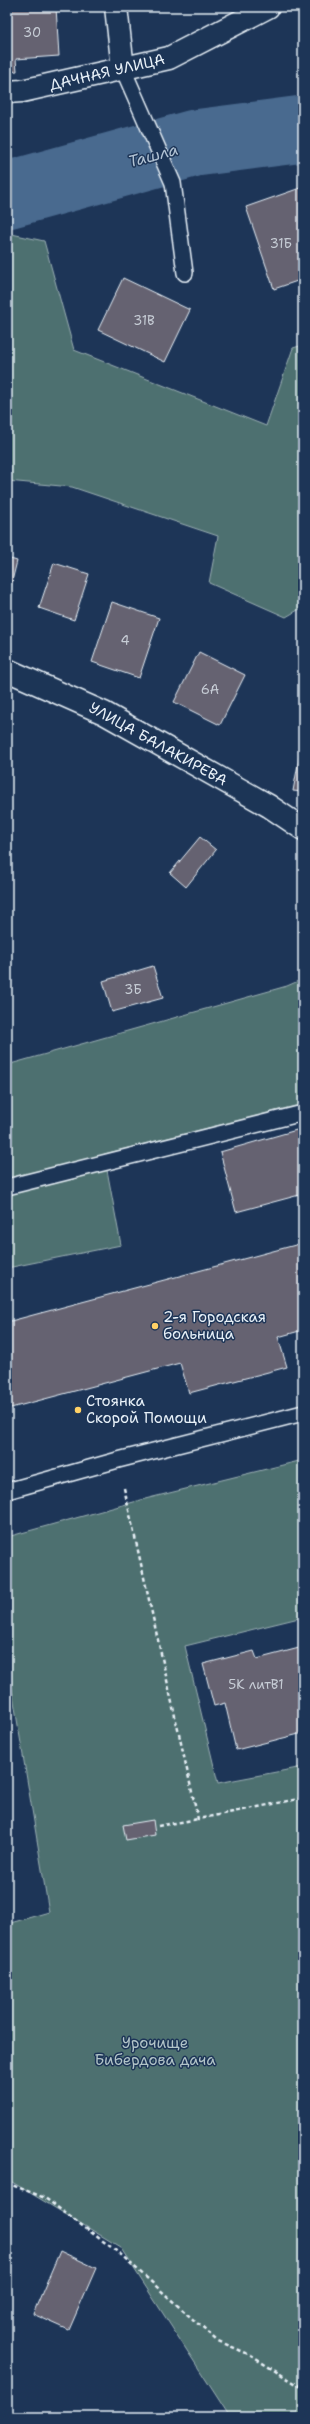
<svg xmlns="http://www.w3.org/2000/svg" width="310" height="2424" viewBox="0 0 310 2424" font-family="'Shantell Sans',sans-serif">
  <style>
    .green { fill: #4e6f6f; stroke: #9bb0b4 }
    .lines { fill: none; stroke-linecap: round; stroke-linejoin: round }
    .river { stroke: #4a6a8f; stroke-width: 67 }
    .building { fill: #656271; stroke: #e8f1f8 }
    .lane-casing { stroke: #e8f1f8; stroke-width: 18 }
    .street-casing { stroke: #e8f1f8; stroke-width: 25 }
    .path { stroke: #e8f1f8; stroke-width: 2.5; stroke-dasharray: 4 3; stroke-linecap: butt }
    .lane { stroke: #1d3557; stroke-width: 15 }
    .street { stroke: #1d3557; stroke-width: 22 }
    .poi-dot { fill: #ffd166; stroke: #1d3557; stroke-width: 1.5 }
    .labels { text-anchor: middle; stroke-width: 3; stroke-linejoin: round; paint-order: stroke }
    .number-label { font-size: 13px; fill: #c7cdd6 }
    .street-label { font-size: 15px; fill: #e8f1f8; stroke: #1d3557 }
    .poi-label { font-size: 15px; fill: #e8f1f8; stroke: #1d3557; text-anchor: start }
    .park-label { font-size: 15px; fill: #b2c4c8; stroke: #1d3557 }
    .water-label { font-size: 16px; font-style: italic; fill: #b1c2d3; stroke: #1d3557 }
  </style>
  <rect width="100%" height="100%" fill="#1d3557"/>
  <filter id="ink" filterUnits="userSpaceOnUse"><feTurbulence type="fractalNoise" baseFrequency=".025" numOctaves="2"/><feDisplacementMap in="SourceGraphic" scale="8" xChannelSelector="R" yChannelSelector="G"/><feConvolveMatrix kernelMatrix="1 2 1 2 8 2 1 2 1" color-interpolation-filters="sRGB"/></filter>
  <g filter="url(#ink)">
    <!-- green -->
    <path class="green" d="M7,233L44,241L74,350L266,426L293,348L303,345V607L286,617L209,583L218,536L72,487L7,481Z
      M303,979V1104L104,1154L121,1245L7,1268V1065L287,986Z
      M303,1460V1617L185,1646L218,1783L303,1767V2417H230L120,2247L7,2179V1924L49,1912L7,1659V1537L141,1500Z"/>
    <g class="lines">
      <!-- river -->
      <path class="river" d="M7,195L195,143L303,129"/>
    </g>
    <!-- building -->
    <path class="building" d="M7,7H56L59,56L16,59L17,71L7,72Z
      M303,187V279L274,289L246,207Z
      M123,278L190,310L165,362L98,330Z
      M7,558L17,561L7,601Z
      M54,563L89,574L74,620L39,608Z
      M112,602L159,618L139,678L92,662Z
      M199,652L245,675L220,725L174,702Z
      M303,738V792L293,791Z
      M200,837L216,850L186,887L170,873Z
      M153,966L163,998L112,1012L103,981Z
      M300,1129L303,1139V1194L236,1212L220,1152Z
      M303,1243V1330L278,1337L287,1367L189,1393L180,1363L7,1409V1322Z
      M303,1647V1733L236,1750L225,1703L214,1706L203,1664L254,1651L257,1659Z
      M153,1820L155,1835L126,1840L123,1825Z
      M60,2251L96,2268L69,2330L33,2314Z"/>
    <g class="lines">
      <!-- lane casing -->
      <g class="lane-casing">
        <path id="lane" d="M123,69L173,183L185,273
          M7,1187L303,1113
          M7,1491L118,1460L303,1413"/>
      </g>
      <!-- street casing -->
      <g class="street-casing">
        <path id="street" d="M116,7L123,69
          M7,92L22,91L169,58L268,7
          M7,670L104,713L269,806L303,829"/>
      </g>
      <!-- path -->
      <path class="path" d="M124,1488L198,1819L303,1798
        M158,1826L198,1819
        M7,2183L45,2198L119,2253L216,2340L246,2353L303,2388"/>
      <!-- lane -->
      <use href="#lane" class="lane"/>
      <!-- street -->
      <use href="#street" class="street"/>
    </g>
  </g>
  <!-- markers -->
  <g class="poi-dot">
    <circle cx="155" cy="1326" r="4"/>
    <circle cx="78" cy="1410" r="4"/>
  </g>
  <g class="labels">
    <!-- number labels -->
    <g class="number-label">
      <text x="32" y="37">30</text>
      <text x="281" y="248">31Б</text>
      <text x="144" y="325">31В</text>
      <text x="125" y="645">4</text>
      <text x="210" y="694">6А</text>
      <text x="133" y="994">3Б</text>
      <text x="256" y="1689">5К литВ1</text>
    </g>
    <!-- street labels -->
    <g class="street-label">
      <text transform="translate(107 72) rotate(-13)" y="5">ДАЧНАЯ УЛИЦА</text>
      <text transform="translate(158 744) rotate(29)" y="5">УЛИЦА БАЛАКИРЕВА</text>
    </g>
    <!-- poi labels -->
    <g class="poi-label">
      <text x="163" y="1322">2-я Городская<tspan x="163" dy="17">больница</tspan></text>
      <text x="86" y="1406">Стоянка<tspan x="86" dy="17">Скорой Помощи</tspan></text>
    </g>
    <!-- park labels -->
    <g class="park-label">
      <text x="155" y="2048">Урочище<tspan x="155" dy="17">Бибердова дача</tspan></text>
    </g>
    <!-- water labels -->
    <g class="water-label">
      <text transform="translate(153 155) rotate(-15)" y="6">Ташла</text>
    </g>
  </g>
  <!-- margin -->
  <rect width="310" height="2424" fill="none" stroke="#1d3557" stroke-width="24"/>
  <rect x="12" y="12" width="286" height="2400" fill="none" stroke="#e8f1f8" stroke-width="1.5" filter="url(#ink)"/>
</svg>
